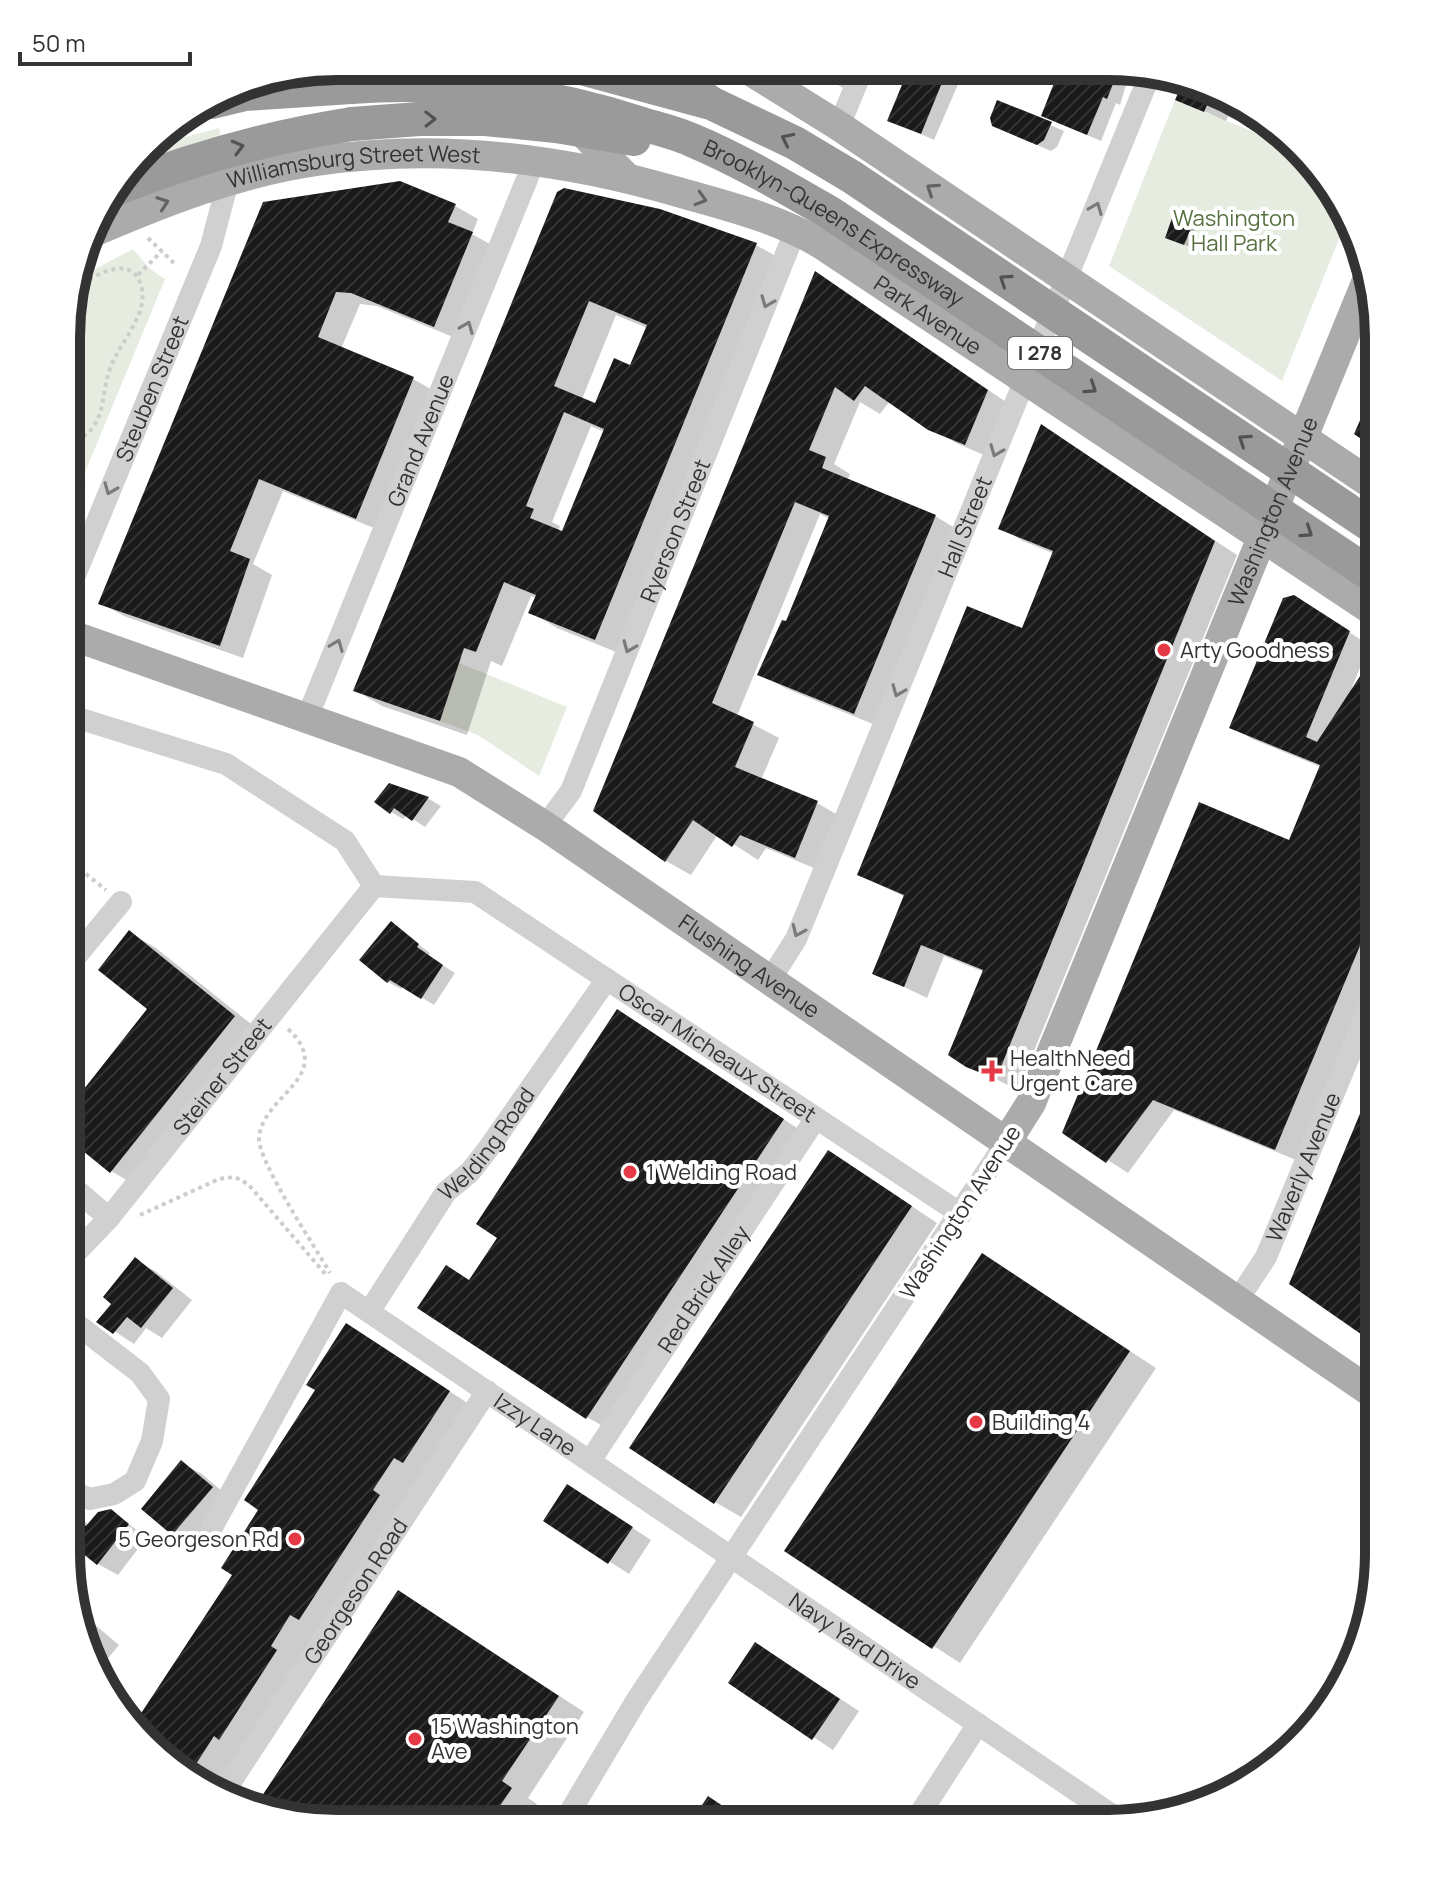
<svg xmlns="http://www.w3.org/2000/svg" width="1445" height="1890" viewBox="0 0 1445 1890" font-family="Manrope,sans-serif">
  <style>
    .green { fill: #e6ecdf }
    .shadow { fill: #0003; fill-rule: evenodd }
    .building { fill: url(#building-hatch); fill-rule: evenodd }
    .lines { fill: none; stroke-linecap: round; stroke-linejoin: round }
    .path { stroke: #cdcdcd; stroke-width: 4; stroke-dasharray: 4 4; stroke-linecap: butt }
    .minor { stroke: #d0d0d0; stroke-width: 22 }
    .major { stroke: #ababab; stroke-width: 30 }
    .highway { stroke: #9a9a9a; stroke-width: 34 }
    .highway-bridge { stroke: #9a9a9a; stroke-width: 34 }
    .oneway { stroke: #525252 }
    .oneway2 { stroke: #636363 }
    .oneway3 { stroke: #7a7a7a }
    .poi-dot { fill: #e63946; stroke: #fff; stroke-width: 3 }
    .labels { text-anchor: middle; stroke-width: 8; stroke-linejoin: round; paint-order: stroke }
    .shield { fill: #fff; stroke: #707070; stroke-width: 2 }
    .shield-label { font-size: 20px; font-weight: bold; fill: #333 }
    .street-label { font-size: 22px; fill: #333; stroke: #fff }
    .park-label { font-size: 22px; fill: #56703f; stroke: #fff }
    .poi-label { font-size: 22px; fill: #333; stroke: #fff; text-anchor: start }
    .rim { fill: none; stroke: #333; stroke-width: 10 }
  </style>
  <defs>
    <pattern id="building-hatch" width="6" height="6" patternUnits="userSpaceOnUse" patternTransform="scale(2)"><rect width="6" height="6" fill="#1a1a1a"/><path d="M-1 1l2-2M0 6l6-6M5 7l2-2" fill="none" stroke="#333"/></pattern>
  </defs>
  <rect width="100%" height="100%" fill="#fff"/>
  <!-- green -->
  <path class="green" d="M1175,100L1294,148L1349,214L1282,381L1109,266Z
    M219,128L220,135L133,164L147,147Z
    M133,249L150,269L165,279L76,494L68,491V301L76,279Z
    M459,663L567,707L539,776L478,735L440,721Z"/>
  <!-- shadow -->
  <path class="shadow" d="M811,67L863,68L857,96L826,78Z
    M911,68H965L934,140L890,120Z
    M1043,68H1131L1120,105L1116,103L1101,141L1043,116L1058,79L1042,70Z
    M1183,85L1233,105L1226,121L1177,99Z
    M998,102L1064,131L1057,147L1051,151L1007,132Z
    M265,203L455,206L478,219L472,234L495,247L458,339L377,306L360,304L341,349L413,379L436,392L379,530L283,491L253,564L272,575L243,658L124,616L101,603Z
    M632,204L686,219L756,245L783,260L621,654L557,628L531,612L537,598L531,596L502,666L491,661L467,735L382,706L355,690ZM616,315L647,328L631,367L597,406L582,399ZM591,426L605,432L563,534L558,532L560,526L552,522Z
    M1191,227L1196,231L1190,247L1173,240Z
    M816,274L1012,406L991,458L956,443L890,401L880,414L860,402L834,464L850,474L847,481L935,516L960,531L880,727L785,688L760,674L788,624L830,519L820,514L737,716L779,738L761,780L817,803L843,818L821,871L766,848L758,860L718,834L691,875L666,861Z
    M1042,427L1237,555L1018,1090L967,1065L984,972L944,956L927,998L875,973L905,897L859,875L1023,631L1055,554L1023,541L1001,528Z
    M1315,610L1369,645L1351,690L1352,691L1379,653V961L1296,1160L1174,1110L1128,1173L1064,1132L1290,842L1321,767L1252,739L1232,727Z
    M390,785L429,799L441,806L425,827L407,815L403,819L391,812Z
    M391,924L430,953L428,956L455,973L434,1005L403,986L401,989L388,982Z
    M130,933L156,948L261,1032L137,1186L111,1171L67,1136V1072L87,1088L150,1009Z
    M644,1027L809,1136L613,1432L587,1417L471,1281Z
    M855,1168L937,1223L741,1517L715,1502Z
    M982,1255L1156,1368L960,1663L787,1551Z
    M135,1260L155,1271L192,1300L162,1338L146,1328L134,1344L99,1321L114,1303Z
    M373,1341L475,1408L326,1634L318,1629L216,1789L186,1778L138,1723L235,1575Z
    M182,1463L202,1474L231,1499L193,1544L174,1533Z
    M587,1498L651,1540L629,1574L545,1520Z
    M66,1506L89,1525L110,1511L147,1537L118,1575L98,1564L66,1537Z
    M76,1598L87,1606L81,1613L119,1645L95,1674Z
    M425,1608L584,1712L528,1798L537,1804L526,1822H302Z
    M756,1644L859,1711L833,1750L730,1682Z"/>
  <!-- building -->
  <path class="building" d="M909,68H948L921,134L887,121Z
    M1060,68H1116L1112,77L1115,79L1107,99L1103,97L1087,135L1041,116Z
    M1182,84L1211,96L1204,112L1175,100Z
    M997,100L1052,122L1044,140L1037,145L992,126L990,118Z
    M400,181L456,204L448,222L473,232L434,327L351,293L336,292L318,337L414,377L356,519L259,479L230,551L250,559L220,646L98,604L263,202Z
    M564,188L660,209L757,243L595,640L528,613L536,595L504,582L476,652L464,648L440,721L353,691L557,192ZM589,301L647,325L630,365L614,358L595,403L554,386ZM564,412L604,429L562,531L530,518L534,509L526,506Z
    M1172,218L1192,226L1184,245L1165,238Z
    M815,271L988,390L965,445L928,430L865,386L854,401L835,387L809,450L826,457L822,468L936,515L854,714L757,675L782,620L786,621L829,516L795,502L712,703L754,722L735,767L818,801L795,858L740,835L732,847L693,820L665,862L593,811Z
    M1379,377V451L1354,434Z
    M1041,424L1215,541L996,1079L966,1067L948,1055L983,970L921,945L904,987L872,974L904,895L857,875L967,606L1022,628L1053,551L998,529Z
    M1294,595L1350,631L1306,737L1317,742L1379,647V900L1275,1150L1153,1100L1106,1163L1062,1133L1199,802L1289,840L1320,765L1229,728L1283,598Z
    M389,783L429,797L412,821L394,808L390,814L374,802Z
    M391,921L419,944L417,947L443,965L421,999L390,980L387,983L359,960Z
    M129,930L235,1016L110,1173L67,1138V1075L84,1089L147,1009L98,970Z
    M617,1009L784,1119L586,1419L417,1308L446,1265L469,1280L497,1238L476,1224Z
    M1379,1068V1222L1378,1346L1289,1284Z
    M828,1150L912,1206L714,1504L629,1448Z
    M982,1253L1130,1351L932,1649L784,1551Z
    M135,1257L173,1288L141,1328L127,1317L113,1334L96,1322L111,1304L103,1297Z
    M346,1323L450,1391L403,1463L394,1458L373,1490L380,1495L299,1620L290,1615L271,1646L277,1650L219,1740L214,1736L187,1778L136,1721L232,1575L221,1568L258,1510L244,1500L315,1390L306,1385Z
    M181,1460L213,1487L172,1535L141,1509Z
    M567,1484L633,1527L608,1564L543,1521Z
    M66,1509L86,1526L98,1512L111,1509L129,1524L97,1565L66,1540Z
    M398,1590L559,1696L502,1781L512,1788L489,1822H302L256,1805Z
    M755,1642L840,1699L812,1740L728,1683Z
    M708,1796L748,1823H690Z"/>
  <g class="lines">
    <!-- path -->
    <path class="path" d="M148,238L176,265
      M138,275L162,251
      M68,441C80,439 87,436 94,426C105,409 103,385 111,366C119,347 133,331 140,311C143,301 144,290 139,280C126,254 90,279 73,288
      M68,479L85,486
      M67,859L106,890
      M288,1029C338,1076 261,1096 259,1138C258,1162 316,1248 330,1273
      M140,1215L219,1179L235,1177L248,1184L327,1276"/>
    <!-- minor -->
    <g class="minor">
      <path d="M839,126L863,68"/>
      <path id="s1" d="M68,592L211,246L228,181"/>
      <path d="M68,715L226,764L345,841L374,886"/>
      <path id="s2" d="M307,718L534,162"/>
      <path id="s3" d="M545,826L571,791L796,229"/>
      <path id="s4" d="M374,886L475,892L961,1214"/>
      <path d="M67,967L121,902"/>
      <path id="s5" d="M770,980L796,939L1151,72"/>
      <path d="M67,1182L109,1218"/>
      <path id="s6" d="M67,1262L109,1218L374,886"/>
      <path id="s7" d="M1237,1301L1266,1257L1379,984"/>
      <path id="s8" d="M369,1312L446,1192L470,1172L488,1149L607,979"/>
      <path id="s9" d="M590,1461L816,1118"/>
      <path d="M66,1489L90,1499L114,1494L135,1481L152,1441L159,1399L140,1373L66,1316"/>
      <path id="s10" d="M211,1529L341,1293L1121,1821"/>
      <path d="M1328,1708L1336,1696"/>
      <path id="s11" d="M224,1792L487,1391"/>
      <path d="M564,1822L636,1701L1007,1141"/>
      <path d="M914,1823L978,1724"/>
    </g>
    <!-- major -->
    <g class="major">
      <path d="M514,67L563,112L626,177"/>
      <path d="M744,67L839,126L1379,489"/>
      <path id="s12" d="M91,233C163,202 239,172 317,161C438,143 561,158 678,192C727,206 777,218 821,244L1379,615"/>
      <path id="s13" d="M68,634L459,772L545,826L1378,1397"/>
      <path id="s14" d="M1007,1141L1031,1103L1366,283"/>
    </g>
    <!-- highway -->
    <path class="highway" d="M658,67L707,100
      M212,102L245,94L351,87
      M111,191C189,159 269,137 352,124"/>
    <!-- highway-bridge -->
    <g class="highway-bridge">
      <path d="M578,67L711,103L795,143L852,177L1379,531"/>
      <path id="s15" d="M351,87C449,80 548,93 642,124C659,129 677,133 694,141C741,161 785,187 830,213L1379,580"/>
      <path d="M352,124L419,119H485L556,126L634,139"/>
    </g>
  </g>
  <!-- one-way arrows -->
  <defs><path id="oneway-chevron" d="M-2-3.5L2.5 0L-2 3.5" fill="none" stroke-width="1.6" stroke-linecap="round" stroke-linejoin="round" transform="scale(2)"/></defs>
  <g class="oneway">
    <use href="#oneway-chevron" transform="translate(430 119) rotate(-1)"/>
    <use href="#oneway-chevron" transform="translate(787 139) rotate(-154)"/>
    <use href="#oneway-chevron" transform="translate(238 147) rotate(-15)"/>
    <use href="#oneway-chevron" transform="translate(1005 280) rotate(-146)"/>
    <use href="#oneway-chevron" transform="translate(1091 388) rotate(34)"/>
    <use href="#oneway-chevron" transform="translate(1244 440) rotate(-146)"/>
    <use href="#oneway-chevron" transform="translate(1307 532) rotate(34)"/>
  </g>
  <g class="oneway2">
    <use href="#oneway-chevron" transform="translate(932 189) rotate(-146)"/>
    <use href="#oneway-chevron" transform="translate(701 199) rotate(17)"/>
    <use href="#oneway-chevron" transform="translate(163 203) rotate(-19)"/>
  </g>
  <g class="oneway3">
    <use href="#oneway-chevron" transform="translate(1096 208) rotate(-68)"/>
    <use href="#oneway-chevron" transform="translate(767 302) rotate(112)"/>
    <use href="#oneway-chevron" transform="translate(467 327) rotate(-68)"/>
    <use href="#oneway-chevron" transform="translate(996 451) rotate(112)"/>
    <use href="#oneway-chevron" transform="translate(110 489) rotate(112)"/>
    <use href="#oneway-chevron" transform="translate(337 645) rotate(-68)"/>
    <use href="#oneway-chevron" transform="translate(629 647) rotate(112)"/>
    <use href="#oneway-chevron" transform="translate(898 691) rotate(112)"/>
    <use href="#oneway-chevron" transform="translate(798 931) rotate(114)"/>
  </g>
  <!-- markers -->
  <g class="poi-dot">
    <circle cx="1164" cy="650" r="8"/>
    <path d="M988 1059h8v8h8v8h-8v8h-8v-8h-8v-8h8z"/>
    <circle cx="630" cy="1172" r="8"/>
    <circle cx="976" cy="1422" r="8"/>
    <circle cx="295" cy="1539" r="8"/>
    <circle cx="415" cy="1739" r="8"/>
  </g>
  <g class="labels">
    <!-- shield labels -->
    <rect class="shield" x="1008" y="337" width="64" height="32" rx="6"/>
    <g class="shield-label">
      <text x="1040" y="360">I 278</text>
    </g>
    <!-- street labels -->
    <g class="street-label">
      <text dy="8" stroke="none"><textPath href="#s12" startOffset="274">Williamsburg Street West</textPath></text>
      <text dy="8" stroke="none"><textPath href="#s15" startOffset="512">Brooklyn-Queens Expressway</textPath></text>
      <text dy="8" stroke="none"><textPath href="#s12" startOffset="884">Park Avenue</textPath></text>
      <text dy="8" stroke="none"><textPath href="#s1" startOffset="220">Steuben Street</textPath></text>
      <text dy="8" stroke="none"><textPath href="#s2" startOffset="300">Grand Avenue</textPath></text>
      <text dy="8" stroke="none"><textPath href="#s14" startOffset="684">Washington Avenue</textPath></text>
      <text dy="8" stroke="none"><textPath href="#s5" startOffset="494">Hall Street</textPath></text>
      <text dy="8" stroke="none"><textPath href="#s3" startOffset="324">Ryerson Street</textPath></text>
      <text dy="8" stroke="none"><textPath href="#s13" startOffset="764">Flushing Avenue</textPath></text>
      <text dy="8" stroke="none"><textPath href="#s4" startOffset="392">Oscar Micheaux Street</textPath></text>
      <text dy="8" stroke="none"><textPath href="#s6" startOffset="242">Steiner Street</textPath></text>
      <text dy="8" stroke="none"><textPath href="#s8" startOffset="206">Welding Road</textPath></text>
      <text dy="8" stroke="none"><textPath href="#s7" startOffset="150">Waverly Avenue</textPath></text>
      <text transform="translate(960 1212) rotate(-57)" y="8">Washington Avenue</text>
      <text dy="8" stroke="none"><textPath href="#s9" startOffset="206">Red Brick Alley</textPath></text>
      <text dy="8" stroke="none"><textPath href="#s10" startOffset="504">Izzy Lane</textPath></text>
      <text dy="8" stroke="none"><textPath href="#s11" startOffset="240">Georgeson Road</textPath></text>
      <text dy="8" stroke="none"><textPath href="#s10" startOffset="890">Navy Yard Drive</textPath></text>
    </g>
    <!-- park labels -->
    <g class="park-label">
      <text x="1234" y="226">Washington<tspan x="1234" dy="25">Hall Park</tspan></text>
    </g>
    <!-- poi labels -->
    <g class="poi-label">
      <text x="1180" y="658">Arty Goodness</text>
      <text x="1010" y="1066">HealthNeed<tspan x="1010" dy="25">Urgent Care</tspan></text>
      <text x="646" y="1180">1 Welding Road</text>
      <text x="992" y="1430">Building 4</text>
      <text x="279" y="1547" text-anchor="end">5 Georgeson Rd</text>
      <text x="431" y="1734">15 Washington<tspan x="431" dy="25">Ave</tspan></text>
    </g>
  </g>
  <!-- crop -->
  <path d="M0 0H1445V1890H0ZM337 80H1108A257 257 0 0 1 1365 337V1553A257 257 0 0 1 1108 1810H337A257 257 0 0 1 80 1553V337A257 257 0 0 1 337 80Z" fill="#fff" fill-rule="evenodd"/>
  <path class="rim" d="M337 80H1108A257 257 0 0 1 1365 337V1553A257 257 0 0 1 1108 1810H337A257 257 0 0 1 80 1553V337A257 257 0 0 1 337 80Z"/>
  <!-- scale -->
  <path d="M20 52v12h170v-12" fill="none" stroke="#333333" stroke-width="4"/>
  <text x="32" y="52" font-size="24" fill="#333333" stroke="#ffffff" stroke-width="6" paint-order="stroke">50 m</text>
</svg>
